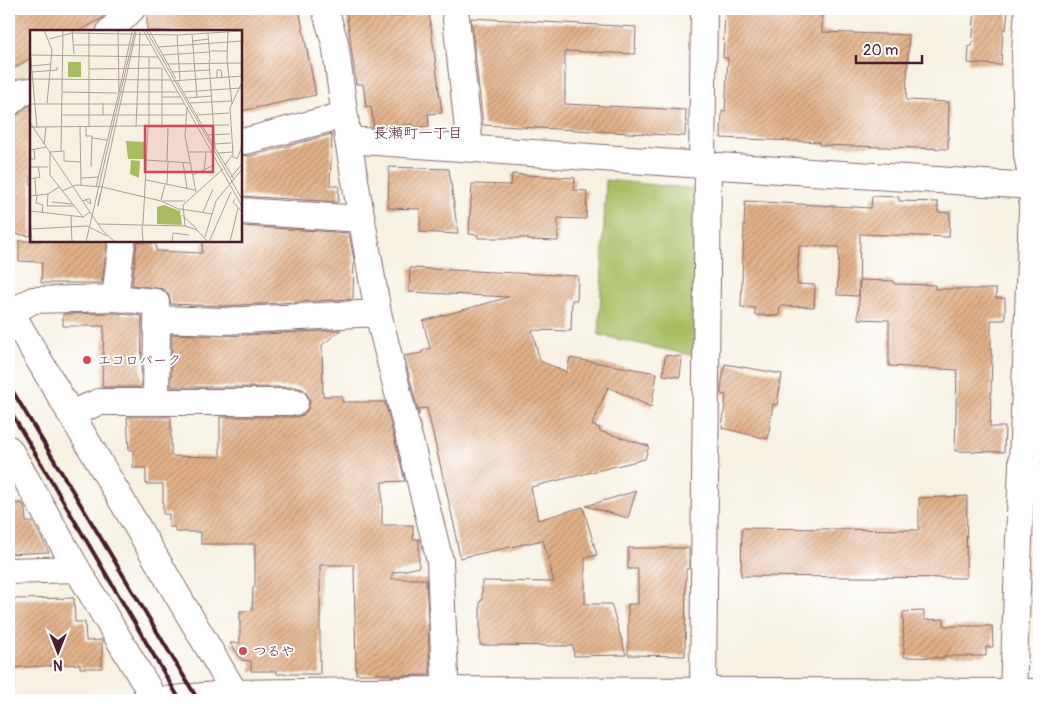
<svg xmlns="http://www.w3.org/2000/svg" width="1048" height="709" viewBox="0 0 1048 709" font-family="Pangolin,'Klee One',sans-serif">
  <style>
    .built { fill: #e9d9ba }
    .park { fill: #a8bd62; stroke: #796e46 }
    .building { fill: url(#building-hatch) }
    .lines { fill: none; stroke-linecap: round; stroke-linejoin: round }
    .minor-casing { stroke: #86686b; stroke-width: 28 }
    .minor { stroke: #fff; stroke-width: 26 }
    .rail { stroke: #4a1f2b; stroke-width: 4 }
    .poi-dot { fill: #d1495b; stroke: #fff; stroke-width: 2 }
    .labels { text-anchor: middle; stroke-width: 4; stroke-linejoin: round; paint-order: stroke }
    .poi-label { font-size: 14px; fill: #4a1f2b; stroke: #fff; text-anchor: start }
    .neighbourhood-label { font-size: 15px; fill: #4a1f2b; stroke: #fff }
    .inset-road { fill: none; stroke: #b19d98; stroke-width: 1 }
    .view { fill: #d1495b; fill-opacity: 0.15; stroke: #d1495b; stroke-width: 2.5 }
    .inset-edge { fill: none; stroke: #4a1f2b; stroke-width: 2.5 }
  </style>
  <defs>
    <pattern id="building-hatch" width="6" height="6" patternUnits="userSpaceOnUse" patternTransform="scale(1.25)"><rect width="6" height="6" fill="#e1b088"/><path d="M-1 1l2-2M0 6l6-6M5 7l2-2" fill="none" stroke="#b88f6f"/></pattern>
  </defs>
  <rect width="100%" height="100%" fill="#fff"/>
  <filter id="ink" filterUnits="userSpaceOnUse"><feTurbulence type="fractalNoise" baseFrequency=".02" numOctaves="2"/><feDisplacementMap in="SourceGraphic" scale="10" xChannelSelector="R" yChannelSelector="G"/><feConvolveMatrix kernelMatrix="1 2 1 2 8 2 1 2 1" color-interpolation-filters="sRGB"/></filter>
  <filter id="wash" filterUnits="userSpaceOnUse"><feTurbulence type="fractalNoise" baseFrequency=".0096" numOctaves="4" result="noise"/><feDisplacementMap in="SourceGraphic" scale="20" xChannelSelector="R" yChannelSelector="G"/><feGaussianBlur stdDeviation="1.12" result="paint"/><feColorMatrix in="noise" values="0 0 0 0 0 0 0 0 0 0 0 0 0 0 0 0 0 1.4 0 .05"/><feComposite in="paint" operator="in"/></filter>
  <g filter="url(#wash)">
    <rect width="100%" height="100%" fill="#f6f1e1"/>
    <!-- built -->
    <path class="built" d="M9,9H119L95,31H31V83L9,85Z"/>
    <!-- park -->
    <path class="park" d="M606,180L697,189L695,356L599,335Z"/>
    <g id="blocks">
      <!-- building -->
      <path class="building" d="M20,9H111L101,19L79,31H31V58L9,71V15Z
        M147,9H299L316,95L241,111V31H147Z
        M346,9H388L389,17L429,12L442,113L428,114L429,126L412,128V124L385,128L374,127L371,106L366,107L363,84H356Z
        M725,9H822V32L909,35L906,100L949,102L948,149L819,145V142L721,138L722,111H725L728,58H723Z
        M975,9L1008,11L1006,29H1003L1001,65L968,63L969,46H972Z
        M471,18L636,27L635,54L565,51V104L686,110L685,136L483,125Z
        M28,106H31V236L14,234L15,216H9V145L11,118L19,114Z
        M332,134L330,186H339L338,202L241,196V155L250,156Z
        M389,167L449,169L458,234L420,232V209L388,208Z
        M512,174L575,178L574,190L587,191L586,219L558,218V241L528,240V238H478V235L469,234L472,184L511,185Z
        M872,196L899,197V201L938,202V212L950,213L949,237L860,234L859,296L837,295L839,247L799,246L797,284L815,285L814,307L780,306L779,316L755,315V308L741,307L745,201L871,208Z
        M241,226L349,233L354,260L353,299L224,306L171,304L169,295L164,289L132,285L137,242L156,244V251L202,253L203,241H241Z
        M19,241H107L102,283H41L42,262L19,261Z
        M410,268L578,276L577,300H572L571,331L532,330L540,361L567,372L570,358L657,373L651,407L608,387L592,425L600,428L599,431L649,446L645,459L531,487L538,520L583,507L597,555L585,558V604H611L626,655L574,656L573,646L480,645V601H482V581L554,582L543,540L460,558L455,533H456L427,408L419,409V415L404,356L422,353V351L430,348L423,321L509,297L409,292Z
        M860,280L894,281V284L935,285V289H996V298H1005V320H991V355H992L990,427H1005L1004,452L955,451L957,370L889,366V320L858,319Z
        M114,313L142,316L141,387H102L104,326H63V314Z
        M341,330L322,345L323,396H342V402H385L405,481L382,482V525H413V539H419V567L392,573V579H426L430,675L391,676V674H356L354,565H320V674H277V671H251V661L242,660L230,643H240V611H252L253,587H255V544H201V532H175V527H169V514H163V484H146V468H133V450H129L127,417H171V456L220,457V417H295L303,415L308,409L310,402L308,395L303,389L295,387H171L172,334L225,336Z
        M665,355L682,357L680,377L663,375Z
        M725,364L782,374L777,405L773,404L768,439L722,428L726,395L721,394V388Z
        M636,491L628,518L586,506Z
        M967,496L966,578L741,576L742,528L919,530V498Z
        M22,503L25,508L26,522H33L49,552L9,554V504Z
        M628,548H689V569H686L685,656L628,655V604H638V569H628Z
        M74,598L75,622H85L86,641L102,640V668H80V664L9,668V599Z
        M924,611V620L944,619V626H992L993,647H986V656H945V658L904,657L903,612Z"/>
    </g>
  </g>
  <g filter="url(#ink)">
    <use href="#blocks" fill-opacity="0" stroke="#86686b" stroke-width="1"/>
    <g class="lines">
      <!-- minor casing -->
      <g class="minor-casing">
        <path id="minor" d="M325,9L335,43L348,140L378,313L440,561L446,700
          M455,9L470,148
          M110,31L132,9
          M9,103L22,92L31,91
          M241,140L246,141L344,115
          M348,140L702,165L1033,186
          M702,165L704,9
          M241,211L362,219
          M115,298L122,241
          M9,309L235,693L237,700
          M11,313L33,300L115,298L156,302L157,319L224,321L378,313
          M156,402L157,319
          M70,414L99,402H295
          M9,449L77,569L155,700
          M9,571L77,569
          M703,691L708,166
          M1013,692L1033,186L1027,155L1025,51L1028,9
          M164,700L235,693L446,690L1039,692"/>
      </g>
      <!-- minor -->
      <use href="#minor" class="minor"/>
      <!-- rail -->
      <path class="rail" d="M9,385L198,700
        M9,409L180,700"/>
    </g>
  </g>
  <!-- markers -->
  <g class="poi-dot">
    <circle cx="87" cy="360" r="5"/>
    <circle cx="243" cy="651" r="5"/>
  </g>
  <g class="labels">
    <!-- poi labels -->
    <g class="poi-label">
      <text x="97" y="365">エコロパーク</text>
      <text x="253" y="656">つるや</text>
    </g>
    <!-- neighbourhood labels -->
    <g class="neighbourhood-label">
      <text x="418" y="138">長瀬町一丁目</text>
    </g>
  </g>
  <!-- overview -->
  <g transform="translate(30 30)">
    <rect width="212" height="212" fill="#f6f1e1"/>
    <path d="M134,175L150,181L152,195L127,194V177Z" fill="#a8bd62"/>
    <path d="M38,32H51V47H38ZM96,111L116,112L114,129H98ZM101,130L110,131L109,148L100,144Z" fill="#a8bd62"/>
    <path class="inset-road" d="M14,0L22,20L17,73M42,0L44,24M113,0L213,178M116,0L213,171M119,0L146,49M198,1L197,30L202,74M59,2V97M102,2L89,62H148M178,3L180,31M162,4L167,67M147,5L150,51M19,9L42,3L147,5L213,1M163,11L179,9M44,15H121M128,17L213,11M0,19L7,98M180,21H197M1,25L128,27M132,25L180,22M179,31L185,118L204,149M137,34L213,33M2,36L21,34M132,38V98M59,39L132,38M2,42L27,40V37M142,42L180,40M187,48V40H191L192,48M0,49L141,50M142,51L213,46M147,51L185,118M33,62L87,63M153,62L211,58M132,67H151M157,68L182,66M73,73V85H155M160,73L201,71M0,74H154M157,77L155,106L166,162M33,85H73M167,85L199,83M0,92L3,97L199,95M0,97H3L72,200L85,212M50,97L51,155M56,97V106H62L61,137M106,97L110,2M119,98V27M178,105L200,104M62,108L77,110M14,114L16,97M185,114L201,113M0,120L16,117M31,121L33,0M159,122H182M188,123L203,122M202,126L207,129L211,119L213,91M0,129H5L4,119M116,130L161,133M137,131L138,98M0,132V137H18M51,132L34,131V121L20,122V145L53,187M153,133L157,158M195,135L203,124L200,78L213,50M174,142L176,123M163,145L182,136L184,127M201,147L213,133M51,148L69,147M0,149L10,147L8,137M5,149L6,166M116,150L165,160M137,155L138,131M66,157L89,62L88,1M32,161L46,155L72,157L131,171L151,180M18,164L17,176H44M70,164L68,176L106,2M0,166L18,164L29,157M7,166L6,173L13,175L12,183M205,169L203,172L213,183M131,170L135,155M52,171L58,169H60L61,174L55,170M132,171H155M22,172L42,174M151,179L182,184M0,181L53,187L60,182M173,182L183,159M152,185L167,199M41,186L42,212M0,188L2,212M68,194L155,196L167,200L178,212M112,195L113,212M113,195L118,98M155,196L153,175L193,139M0,199L57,196L77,206M175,207L186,171L213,138M15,212H84M56,212L105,0M142,212L143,203L159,205M179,212L201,162M200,212L208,178"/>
    <path class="view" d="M115,96H183V142H115Z"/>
    <rect width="212" height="212" class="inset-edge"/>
  </g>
  <!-- margin -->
  <rect width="1048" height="709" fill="none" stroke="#fff" stroke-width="30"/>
  <!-- north arrow -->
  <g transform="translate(58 652) rotate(180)" stroke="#ffffff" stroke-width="4" paint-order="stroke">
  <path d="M0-4L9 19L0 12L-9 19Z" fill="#4a1f2b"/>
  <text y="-8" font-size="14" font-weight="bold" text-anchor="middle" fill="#4a1f2b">N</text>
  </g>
  <!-- scale -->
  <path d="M856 55v8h66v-8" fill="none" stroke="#4a1f2b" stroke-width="2.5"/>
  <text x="863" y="55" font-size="15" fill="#4a1f2b" stroke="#ffffff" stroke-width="4" paint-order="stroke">20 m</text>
</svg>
